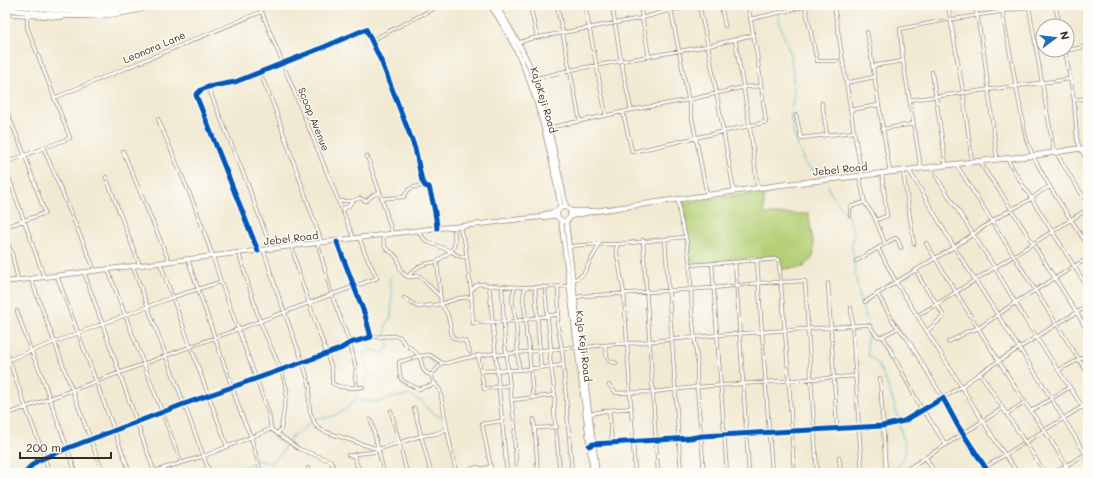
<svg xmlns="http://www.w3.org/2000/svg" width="1093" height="478" viewBox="0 0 1093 478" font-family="Mali,sans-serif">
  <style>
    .green { fill: #b4cf75; stroke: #787c4a }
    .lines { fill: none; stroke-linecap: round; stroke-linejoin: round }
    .stream { stroke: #49b6c5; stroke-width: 1 }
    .street-casing { stroke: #968a78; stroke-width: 4 }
    .secondary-casing { stroke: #968a78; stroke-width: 5.5 }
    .primary-casing { stroke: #968a78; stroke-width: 6 }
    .street { stroke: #fff; stroke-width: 2.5 }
    .secondary { stroke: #fff; stroke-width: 4 }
    .primary { stroke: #fff; stroke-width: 4.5 }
    .cycleway-casing { stroke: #fdfcf7; stroke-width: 8 }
    .cycleway { stroke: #0057b8; stroke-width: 5 }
    .labels { text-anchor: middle; stroke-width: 3; stroke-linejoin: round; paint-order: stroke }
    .street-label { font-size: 10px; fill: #3b2a1e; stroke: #fdfcf7 }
  </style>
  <rect width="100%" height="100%" fill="#fdfcf7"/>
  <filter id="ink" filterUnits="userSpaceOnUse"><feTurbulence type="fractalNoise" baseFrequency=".025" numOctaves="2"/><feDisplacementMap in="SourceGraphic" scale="8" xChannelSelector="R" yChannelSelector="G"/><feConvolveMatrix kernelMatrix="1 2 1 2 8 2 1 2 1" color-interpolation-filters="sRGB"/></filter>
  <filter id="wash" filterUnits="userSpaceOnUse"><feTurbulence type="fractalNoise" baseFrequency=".012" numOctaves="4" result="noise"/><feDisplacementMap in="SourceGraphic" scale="16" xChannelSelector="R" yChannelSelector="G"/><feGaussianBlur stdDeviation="0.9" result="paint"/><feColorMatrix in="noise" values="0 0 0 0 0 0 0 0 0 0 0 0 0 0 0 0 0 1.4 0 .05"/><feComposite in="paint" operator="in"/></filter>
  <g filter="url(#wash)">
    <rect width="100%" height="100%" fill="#f1e9d1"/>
    <!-- green -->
    <path class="green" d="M764,192V214H809C809,223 816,249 813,256C812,260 807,263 804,265V267L782,269V262L779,257L743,259L692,265L683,202Z"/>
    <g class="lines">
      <!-- stream -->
      <path class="stream" d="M778,5L780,25L790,53L793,75L794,96L790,113L794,136L804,162L807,166L824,176
        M828,186L831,194L848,216L854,233L852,247L855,271L860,301L868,323
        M868,326L867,343L868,355L878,364L886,381L894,404L906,450L904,457L894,473
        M364,386L370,375L367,373L364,352L370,350L384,353L388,347V338L385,336C387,325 383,327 391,318L392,294L389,279L392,276
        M353,402L359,400L379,402L386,399L409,395L414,397L417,400H421L430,412L443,418
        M315,419L316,418C329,419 346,413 353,402C356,397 357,393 362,388
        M5,463H9L12,467L13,473
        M227,473L229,471L246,466L257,460L270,463L280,455L291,437L303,429L312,421"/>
    </g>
  </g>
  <g filter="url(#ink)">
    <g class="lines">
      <!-- street casing -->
      <g class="street-casing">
        <path id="street" d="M259,5L354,239
          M530,5L537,37
          M557,5L580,121
          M585,5L606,116
          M612,5L621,61L631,110
          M640,5L649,57
          M670,5L707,195
          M721,5L725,26
          M805,5L817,61H842
          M834,5L854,132L862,175
          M948,5L963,92L972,162
          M975,5L984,54L997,159
          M1001,5L1026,139C1041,178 1066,211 1088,246
          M1055,5L1060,26
          M1084,5L1088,27
          M1029,7L1054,152
          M70,12L73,5
          M5,14L60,18L65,17
          M751,19L812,5
          M867,32L890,172
          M735,39C741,73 747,108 752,142C754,157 755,172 758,188
          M372,40L441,5
          M518,43L529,39L642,18L671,10L699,5L708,46L734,191
          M1065,50L1074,100L1077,139L1080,149L1088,161
          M1065,51L1088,46
          M872,66L903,61
          M932,72L946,165
          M260,73L274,106L322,243
          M534,79L570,70L708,46L753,35
          M846,83L874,77
          M208,87L246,180L271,248
          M54,98L261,12
          M909,100L1070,79
          M1074,100L1088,98
          M822,103L827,135
          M5,107L25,156L45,213L5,227
          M850,110L879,105
          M623,112L632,152L766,122L757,55L748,5
          M796,115L801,138L854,132
          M548,128L631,110L688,100L744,87L761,86
          M882,129L913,124
          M44,149L95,271
          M123,151L169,261
          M1057,153L1062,163L1088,204
          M367,156L382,199L392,233
          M1007,158L1014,171L1088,288
          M980,161L986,172L1001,193L1077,313L1088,332
          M5,163L70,138L27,27V16L36,5
          M956,164L1088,374
          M5,167L44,277
          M930,167L995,268L1031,329L1088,415
          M921,168L903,61L900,29C946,19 992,14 1037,5
          M909,170L954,247L1041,382L1088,458
          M903,171L914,244
          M859,176L865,203L874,216L885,243
          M106,177L140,266
          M382,199L389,198L404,197C409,186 413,187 424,186
          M678,199L680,218L686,237L690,265L692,313L697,360V387L704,473
          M338,201H352L360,198L366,201L373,195L380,192
          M342,209L349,206L352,201
          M850,216V207L865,202
          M876,220L887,216L882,174
          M460,227L461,233L465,243L471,291
          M454,228C454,235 457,247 450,252C445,256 441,257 437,262L441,304L447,313L450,324L452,337L458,340L465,341L470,352
          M418,231L425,240L430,243L451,251L458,256L466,257
          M383,235C384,256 391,247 397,258C402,267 397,271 408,277L419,276C427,282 432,290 440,296
          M5,236L12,254L18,280
          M665,239L681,473
          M643,240L658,473
          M926,243C958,296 991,349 1024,401C1040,425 1058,448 1070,473
          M318,244L332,296L350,343L356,369L355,377L357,388
          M618,244L616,249L624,293L635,473
          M292,247L300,277L331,366L332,373V383C340,389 353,388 363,387
          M569,247C585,243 602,245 618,244C641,242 663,239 686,237
          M258,251L196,95L201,90L208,87L235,82L324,47L366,29L382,63L415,148L422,181L425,186L429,187C433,201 436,214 437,228
          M264,251L277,292L303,363L310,387L309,400L310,412L316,426L323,431L374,448L378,447
          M239,254L260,322L281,370L287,390L281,429L277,434
          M188,260L243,419L251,437L261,473
          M757,261L772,473
          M856,261L895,238L898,240L901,248
          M735,262L749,473
          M160,263L227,446
          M712,264L727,473
          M690,265L777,259L779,261L789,380L794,473
          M133,267L209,471
          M108,270L181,462
          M916,270L923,284L937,304L1088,209
          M84,272L154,471
          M57,276L130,473
          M408,277C416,266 424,263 437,262
          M31,279L103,473
          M573,280C588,275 586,266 593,256C596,251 598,250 598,244
          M828,283L837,427
          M489,285L507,473
          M502,287L505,346L507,354V362L515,428C513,440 516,452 516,464
          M525,287L523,298L526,320V336L528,338L533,398
          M535,287L541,368
          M558,287L559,314L557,323L562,349L572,473
          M515,288C509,299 515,311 516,322C517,338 518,354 519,370
          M546,288L545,291L551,349L550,358L555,395L554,411L560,473
          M877,293L894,323L907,338L943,398L962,386L980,373L1057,324L1088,306
          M404,298L418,307L441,304L459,298L472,297
          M575,298L582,296L714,288L759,283L805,281L817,473
          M865,302L896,282L878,248
          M851,308L862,473
          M17,311L31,351L40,371L76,473
          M559,314L516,321L473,323L471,292C473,287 475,285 480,284C510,288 539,288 569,286
          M918,315L937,304L943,315L942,318L927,331
          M883,336L922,410L928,417L946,445
          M371,337L395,336L400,337C404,346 416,349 420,358C424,367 420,371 431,375
          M948,342L960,336L966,332L979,328L1016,302L1088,258
          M605,345L607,357L609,361L616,363
          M581,348C599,345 616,344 634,343C662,340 690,338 718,335L863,325H869L877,336L881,337L898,328
          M5,349L26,408L45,458L49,473
          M478,355L484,389L510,385
          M495,355L576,347
          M5,361L173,297L220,282
          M442,363L431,375L434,383L440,390L447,429
          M1059,370L1088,355
          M481,371L519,370L563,365
          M980,373L1045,473
          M880,378L886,473
          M436,384L418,389C400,378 400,386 399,362L419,356L430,355L442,363H447L466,358L495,353
          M609,385L616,393L653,392L697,387L856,376
          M512,400L555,395
          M414,408L431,473
          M609,410L612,442
          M391,411L407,473
          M1031,411L1070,387
          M590,414L609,410L632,408
          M1007,414L1025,402
          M5,415L377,278L364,251L360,239
          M534,419L538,473
          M371,420L384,473
          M536,428L557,427
          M271,429L299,449L331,461L335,473
          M593,444L690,438L702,436L882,426L904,421L943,398L958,426L989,473
          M348,455L354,456L360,473
          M352,456C360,450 371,456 379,449L421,436L435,434L447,429L456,473
          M839,457L841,473
          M926,458L935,473
          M308,468L309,473
          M26,473L30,467L37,461L68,448L184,404L340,349L350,343L371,337L365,315L337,242
          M148,473L204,456L271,429L269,414L221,282L213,257L194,204L158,119
          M455,473L478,467L480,469L491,467
          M492,473L482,424L501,421
          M901,473L969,430L1003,408
          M976,473L1088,403
          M1018,473L998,445L896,282L954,247L1000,216L1031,199L1043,190L1050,187
          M1053,473L1088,453"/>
      </g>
      <!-- secondary casing -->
      <g class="secondary-casing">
        <path id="secondary" d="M542,215L557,211
          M561,220L593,473
          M566,221L575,299L597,473
          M5,282L437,228C477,226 517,218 557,216"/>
      </g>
      <!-- primary casing -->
      <g class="primary-casing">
        <path id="primary" d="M13,5C58,11 93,16 137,5
          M490,5C533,65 548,136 561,208
          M495,5C507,23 519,43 528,63C546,109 556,159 566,207
          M5,9C57,16 104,22 155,5
          M557 214a7 7 0 1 1 14 0a7 7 0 1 1-14 0Z
          M570,211H595L570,216
          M595,211L780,185L859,176L980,161L1032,156L1076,149H1088"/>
      </g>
      <!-- street -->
      <use href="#street" class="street"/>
      <!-- secondary -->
      <use href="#secondary" class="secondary"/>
      <!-- primary -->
      <use href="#primary" class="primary"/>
      <!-- cycleway casing -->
      <g class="cycleway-casing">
        <path id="cycleway" d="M258,251L196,95L201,90L208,87L235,82L324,47L366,29L382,63L415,148L422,181L425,186L429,187C433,201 436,214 437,228
          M589,446L593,444L690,438L702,436L882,426L904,421L943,398L958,426L989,473
          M26,473L30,467L37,461L68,448L184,404L340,349L350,343L371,337L365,315L337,242"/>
      </g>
      <!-- cycleway -->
      <use href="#cycleway" class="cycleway"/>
    </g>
  </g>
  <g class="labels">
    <!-- street labels -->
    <g class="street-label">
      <text transform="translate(154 47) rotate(-23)" y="4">Leonora Lane</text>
      <text transform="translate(544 100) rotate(73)" y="4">KajoKeji Road</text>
      <text transform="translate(314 119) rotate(68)" y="4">Scoop Avenue</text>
      <text transform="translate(840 169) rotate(-6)" y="4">Jebel Road</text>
      <text transform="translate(291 238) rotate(-7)" y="4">Jebel Road</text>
      <text transform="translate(584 346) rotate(83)" y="4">Kajo Keji Road</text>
    </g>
  </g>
  <!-- margin -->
  <rect width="1093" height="478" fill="none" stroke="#fdfcf7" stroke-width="20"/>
  <!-- north arrow -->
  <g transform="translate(1055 38) rotate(75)"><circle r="19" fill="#fdfcf7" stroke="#afa8a0"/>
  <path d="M0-3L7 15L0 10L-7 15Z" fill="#1f6fb2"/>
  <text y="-6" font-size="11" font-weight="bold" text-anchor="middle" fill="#3b2a1e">N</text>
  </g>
  <!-- scale -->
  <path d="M20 452v6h91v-6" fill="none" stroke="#3b2a1e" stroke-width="2"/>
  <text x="26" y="452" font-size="12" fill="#3b2a1e" stroke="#fdfcf7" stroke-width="3" paint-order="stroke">200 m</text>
</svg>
